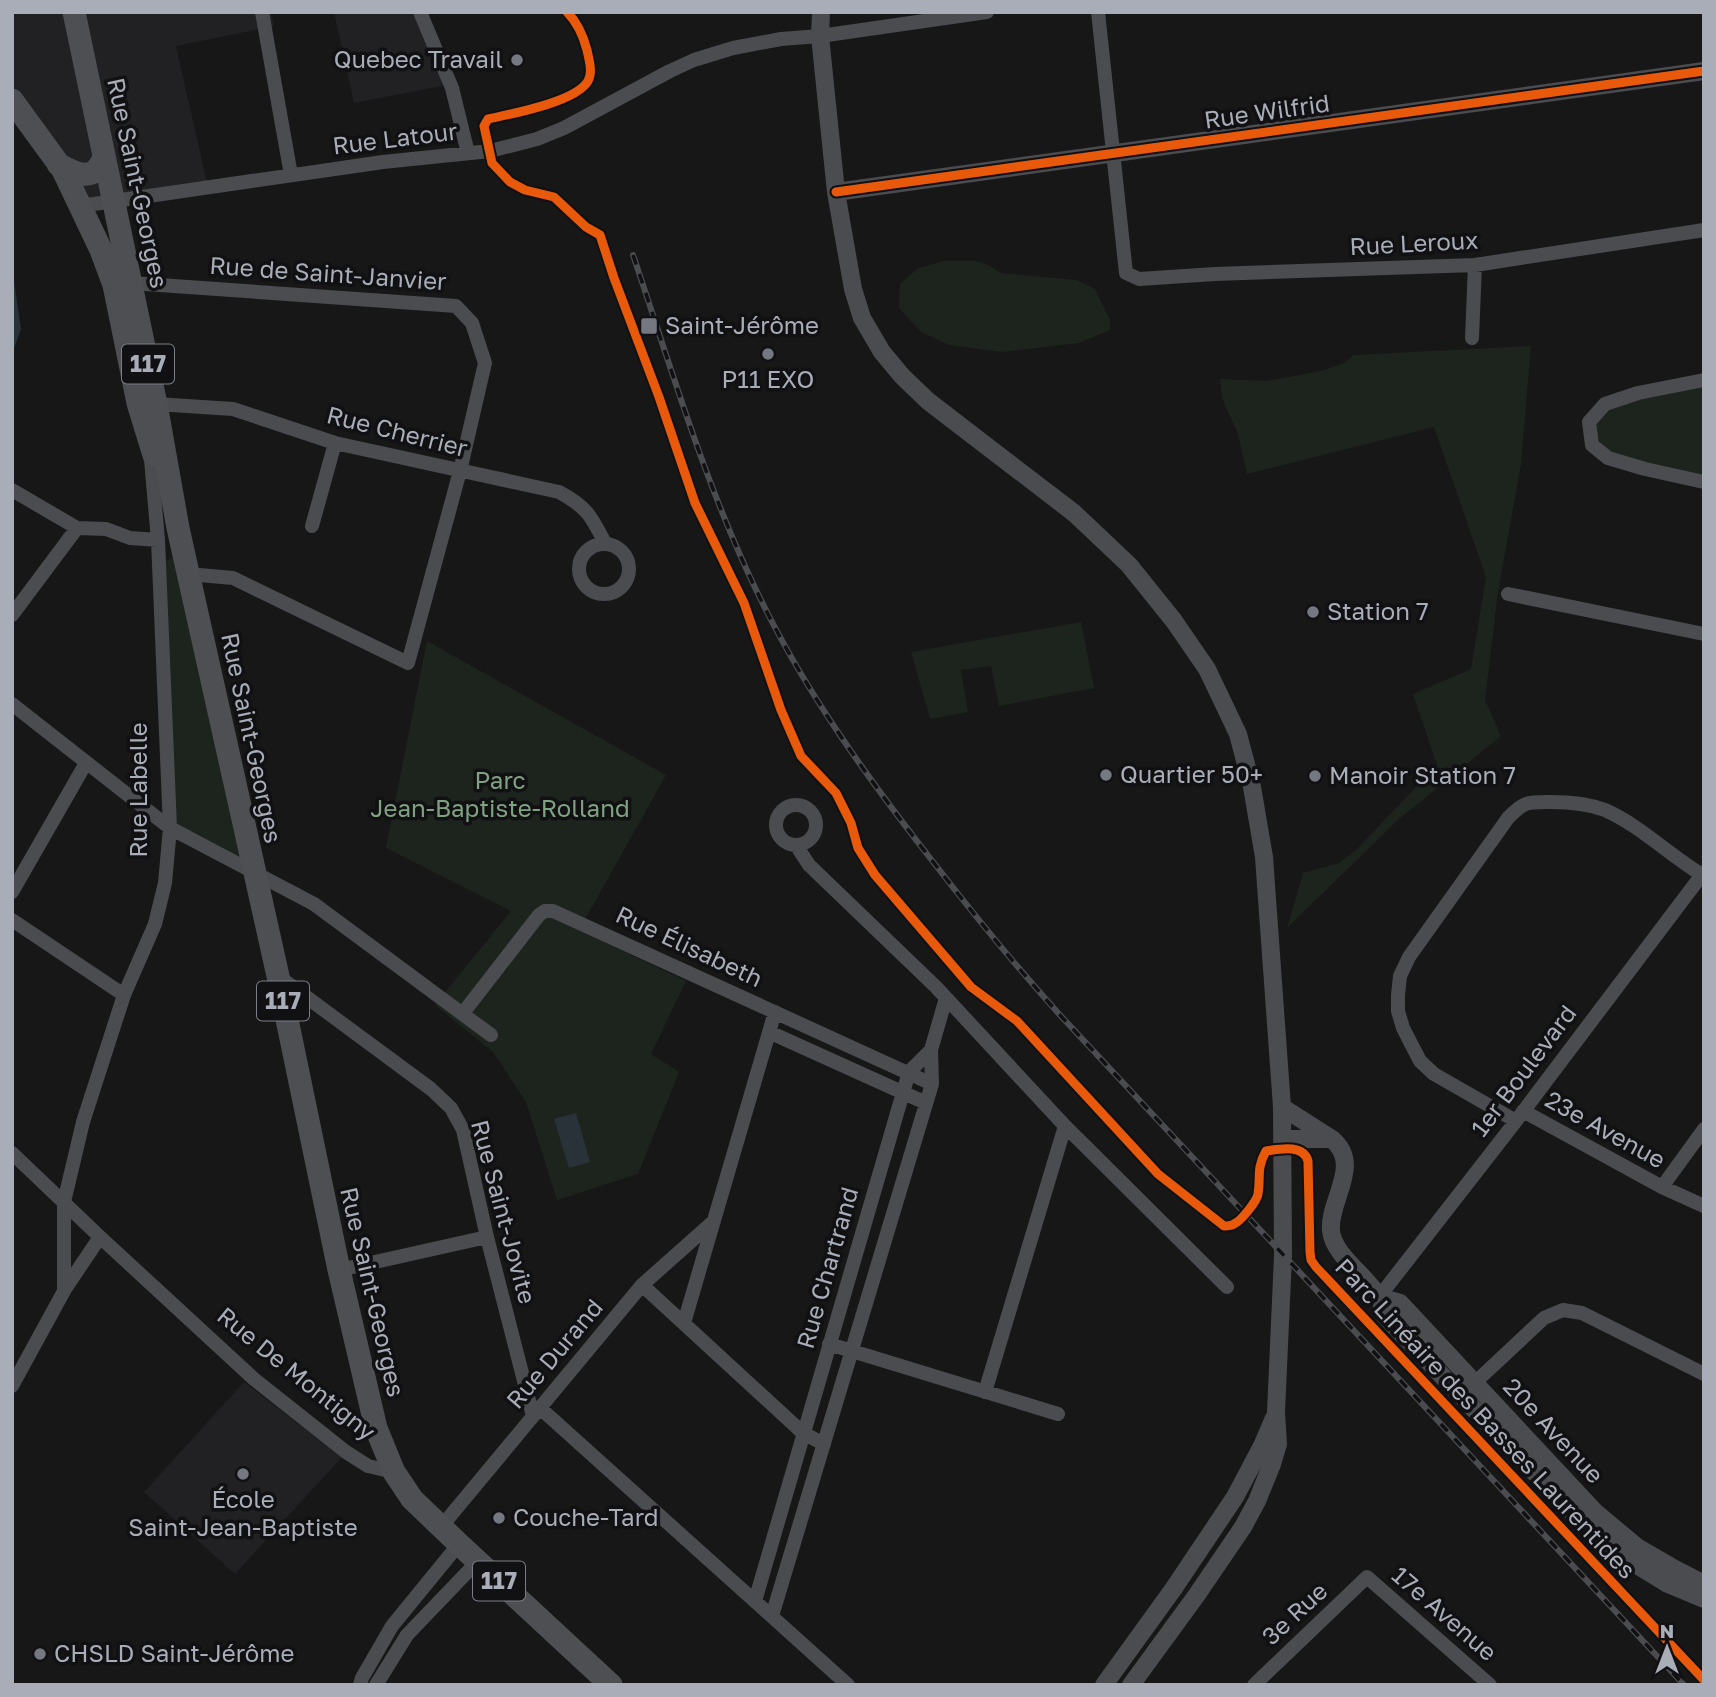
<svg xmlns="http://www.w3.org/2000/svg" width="1716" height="1697" viewBox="0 0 1716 1697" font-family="'Golos Text',sans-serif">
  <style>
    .built { fill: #212123 }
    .green { fill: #1d241e }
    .water { fill: #2a3239 }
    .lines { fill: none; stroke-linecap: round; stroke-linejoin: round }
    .minor { stroke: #4b4c50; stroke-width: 14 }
    .tertiary { stroke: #4b4c50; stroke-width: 18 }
    .primary { stroke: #4d4f52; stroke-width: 23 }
    .rail-casing { stroke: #4b4c4f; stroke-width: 6 }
    .rail { stroke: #111113; stroke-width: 3.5; stroke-dasharray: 10; stroke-linecap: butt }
    .cycleway-casing { stroke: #111113; stroke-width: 13 }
    .cycleway { stroke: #e8590c; stroke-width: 9 }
    .poi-dot { fill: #757880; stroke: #111113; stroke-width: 2.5 }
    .labels { text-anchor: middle; stroke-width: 7; stroke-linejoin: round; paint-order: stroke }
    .shield { fill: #111113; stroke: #7b7e86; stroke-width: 2 }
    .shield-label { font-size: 23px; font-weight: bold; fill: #a8adb8 }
    .poi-label { font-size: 24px; fill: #a8adb8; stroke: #111113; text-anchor: start }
    .street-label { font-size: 24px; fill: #a8adb8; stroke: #111113 }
    .park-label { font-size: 24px; fill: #7fa381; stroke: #111113 }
  </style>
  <rect width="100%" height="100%" fill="#171717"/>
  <!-- built -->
  <path class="built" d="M12,12H271L274,26L176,46L207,183L71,201L12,114Z
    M334,12H424L431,33L442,86L354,103Z
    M244,1382L342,1457L235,1574L144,1492Z"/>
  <!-- green -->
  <path class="green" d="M943,261H975L988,265L1001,273L1077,280L1095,289L1110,320V330L1079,343L1002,352L949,345L921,332L899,308L900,284L917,269Z
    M1531,346L1521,464L1498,592L1485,700L1501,736L1398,820L1287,928L1303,873L1339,863L1356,850L1437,765L1413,694L1471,669L1486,577L1434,427L1247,474L1238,434L1222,398L1220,379L1267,381L1321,371L1344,363L1353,355Z
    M1704,380V482L1645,469L1592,445L1589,422L1605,404Z
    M172,557L178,562L253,872L170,828L166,561Z
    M1081,622L1094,688L999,706L991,666L961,670L968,712L930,719L911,652Z
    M427,641L666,775L579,930L686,981L651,1054L679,1072L638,1174L557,1200L526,1102L493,1052L435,1005L511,911L386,848Z"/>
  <!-- water -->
  <path class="water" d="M12,267L21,329L12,354Z
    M576,1113L590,1162L569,1168L554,1119Z"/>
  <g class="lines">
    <!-- minor -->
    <path class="minor" d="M262,12L291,175
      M420,12L452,88L468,153
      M1098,12L1126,273L1139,279L1215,274L1475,265L1704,230
      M80,206L383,162L490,151L537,139L564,128L670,71L694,60L733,48L781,39L820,36L987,12
      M131,283L456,306L472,323L485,363L460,471L408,663L233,578L188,574
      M1472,338L1475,265
      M1704,380L1638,393L1605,404L1589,422L1592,445L1608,458L1645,469L1704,482
      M156,404L233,409L335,443L559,492C587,507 591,516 605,543
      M12,490L77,528L106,529L130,538L158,540
      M312,526L335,443
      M579 569a25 25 0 1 1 50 0a25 25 0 1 1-50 0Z
      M1508,594L1704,634
      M12,615L77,528
      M12,704L170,828L314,904L491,1035
      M776 825a20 20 0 1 1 40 0a20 20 0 1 1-40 0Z
      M796,845L809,865L936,987L1065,1126L1227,1287
      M12,892L86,763
      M12,920L124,995
      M278,976L431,1089L451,1108L463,1130L487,1237L533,1416
      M463,1013L539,915L545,911H553L932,1084
      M769,1032L926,1103
      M1523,1111L1662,1187L1704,1206
      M1516,1121L1434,1074L1420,1061L1403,1028L1398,1011V995L1400,976L1409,957L1508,818C1524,801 1528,802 1551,802C1568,802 1589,804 1605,810C1641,826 1670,856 1704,876
      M12,1153L100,1237L254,1379L346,1452L368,1466L394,1472
      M1662,1187L1704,1129
      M339,1270L487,1237
      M642,1285L803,1433L824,1444
      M65,1289L100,1237
      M1379,1297L1516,1121L1704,872
      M684,1323L775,1012
      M829,1344L1058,1414
      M12,1386L64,1291V1202L83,1122L124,995L155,924L165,883L170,828L158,540L150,448
      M1467,1390L1544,1318L1563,1310L1582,1313L1704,1374
      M985,1392L1065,1126
      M540,1408L848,1685
      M441,1527L642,1285L714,1221
      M755,1601L909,1072L931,1050
      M772,1616L932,1084L931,1050L946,998
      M360,1685L362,1678L392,1626L459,1544
      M376,1685L407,1635L478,1561
      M1254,1685L1367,1577L1490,1685"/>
    <!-- tertiary -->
    <path class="tertiary" d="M821,12L820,36L836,192L853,289L862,318L882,352L902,376L928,401L1074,513L1129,565L1174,621L1207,669L1238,734L1252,787L1264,857L1282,1107L1283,1256L1276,1412L1278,1444L1272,1464L1257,1501L1243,1527L1196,1596L1131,1685
      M836,192L1704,71
      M1282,1107L1332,1139C1363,1165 1328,1200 1331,1231C1334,1256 1366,1275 1378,1296C1382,1301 1383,1310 1385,1316L1582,1522L1629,1560L1668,1584L1704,1599
      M1283,1139H1332
      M1379,1297L1400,1303L1595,1512L1637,1547L1675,1569L1704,1584
      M1104,1685L1174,1588L1235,1497L1262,1446L1274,1418"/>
    <!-- primary -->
    <path class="primary" d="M74,12L156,404L178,528L278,976L339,1270L376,1428L394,1472L412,1499L459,1544L611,1685
      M12,100L63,170L101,250L114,285L138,403L154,455
      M58,164C77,175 96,183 104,156"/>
    <!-- rail casing -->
    <g class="rail-casing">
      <path id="rail" d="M633,255C672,370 706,488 760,598C806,693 869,780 934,863C974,915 1015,965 1059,1014L1684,1685"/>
    </g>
    <!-- rail -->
    <use href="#rail" class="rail"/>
    <!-- cycleway casing -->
    <g class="cycleway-casing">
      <path id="cycleway" d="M567,12C578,23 583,35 587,50C589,60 593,72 588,81C576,102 511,114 488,119L484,126L492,163L510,182L525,190L554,197L586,227L600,235L614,278L659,397L695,503L744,603L781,710L801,756L836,793L851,823L858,848L875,875L971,987L1017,1021L1158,1174L1224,1226C1228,1226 1231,1226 1234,1224C1241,1221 1257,1201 1258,1194C1261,1176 1256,1169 1266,1151C1280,1149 1303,1144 1308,1161L1310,1252L1311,1260L1316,1267L1704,1680
        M836,192L1704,71"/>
    </g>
    <!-- cycleway -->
    <use href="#cycleway" class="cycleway"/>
  </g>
  <!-- markers -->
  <g class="poi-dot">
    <circle cx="517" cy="60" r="7"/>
    <rect x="640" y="317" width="18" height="18" rx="3.5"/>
    <circle cx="768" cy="354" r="7"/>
    <circle cx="1313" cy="612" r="7"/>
    <circle cx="1106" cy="775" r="7"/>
    <circle cx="1315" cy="776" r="7"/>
    <circle cx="243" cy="1474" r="7"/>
    <circle cx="499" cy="1518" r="7"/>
    <circle cx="40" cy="1654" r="7"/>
  </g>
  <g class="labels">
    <!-- shield labels -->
    <g class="shield">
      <rect x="122" y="344.5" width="52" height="39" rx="5"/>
      <rect x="257" y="981.5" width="52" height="39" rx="5"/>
      <rect x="473" y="1561.5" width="52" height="39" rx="5"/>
    </g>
    <g class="shield-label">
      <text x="148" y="372">117</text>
      <text x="283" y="1009">117</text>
      <text x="499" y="1589">117</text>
    </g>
    <!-- poi labels -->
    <g class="poi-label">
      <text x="503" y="68" text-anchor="end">Quebec Travail</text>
      <text x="665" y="334">Saint-Jérôme</text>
      <text x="768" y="388" text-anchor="middle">P11 EXO</text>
      <text x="1327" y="620">Station 7</text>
      <text x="1120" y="783">Quartier 50+</text>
      <text x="1329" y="784">Manoir Station 7</text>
      <text x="243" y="1508" text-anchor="middle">École<tspan x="243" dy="28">Saint-Jean-Baptiste</tspan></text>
      <text x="513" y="1526">Couche-Tard</text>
      <text x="54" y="1662">CHSLD Saint-Jérôme</text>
    </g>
    <!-- street labels -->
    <g class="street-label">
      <text transform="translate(1267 112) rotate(-8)" y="8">Rue Wilfrid</text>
      <text transform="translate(395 139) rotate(-7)" y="8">Rue Latour</text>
      <text transform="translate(137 183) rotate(78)" y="8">Rue Saint-Georges</text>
      <text transform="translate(1414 244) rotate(-3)" y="8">Rue Leroux</text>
      <text transform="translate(328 274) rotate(4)" y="8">Rue de Saint-Janvier</text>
      <text transform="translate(397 432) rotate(14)" y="8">Rue Cherrier</text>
      <text transform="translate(251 738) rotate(78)" y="8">Rue Saint-Georges</text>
      <text transform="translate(139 790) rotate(-90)" y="8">Rue Labelle</text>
      <text transform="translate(689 947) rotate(25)" y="8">Rue Élisabeth</text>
      <text transform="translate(1524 1071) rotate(-53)" y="8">1er Boulevard</text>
      <text transform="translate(1605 1130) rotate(29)" y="8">23e Avenue</text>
      <text transform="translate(503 1212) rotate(75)" y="8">Rue Saint-Jovite</text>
      <text transform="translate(828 1268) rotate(-74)" y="8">Rue Chartrand</text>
      <text transform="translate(372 1292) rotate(77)" y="8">Rue Saint-Georges</text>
      <text transform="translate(555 1354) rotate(-50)" y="8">Rue Durand</text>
      <text transform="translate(296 1374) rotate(39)" y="8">Rue De Montigny</text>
      <text transform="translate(1485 1419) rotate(47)" y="8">Parc Linéaire des Basses Laurentides</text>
      <text transform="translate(1553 1431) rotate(47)" y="8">20e Avenue</text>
      <text transform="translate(1295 1614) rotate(-43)" y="8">3e Rue</text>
      <text transform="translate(1444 1614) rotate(41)" y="8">17e Avenue</text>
    </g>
    <!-- park labels -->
    <g class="park-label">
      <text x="500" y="789">Parc<tspan x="500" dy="28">Jean-Baptiste-Rolland</tspan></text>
    </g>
  </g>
  <!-- border -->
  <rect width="1716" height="1697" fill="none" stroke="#a8adb8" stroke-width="28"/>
  <!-- north arrow -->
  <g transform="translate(1667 1648)" stroke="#111113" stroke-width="5" paint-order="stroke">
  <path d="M0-5L12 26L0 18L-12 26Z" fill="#a8adb8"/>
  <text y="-10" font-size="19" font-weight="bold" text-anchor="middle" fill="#a8adb8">N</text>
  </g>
</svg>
